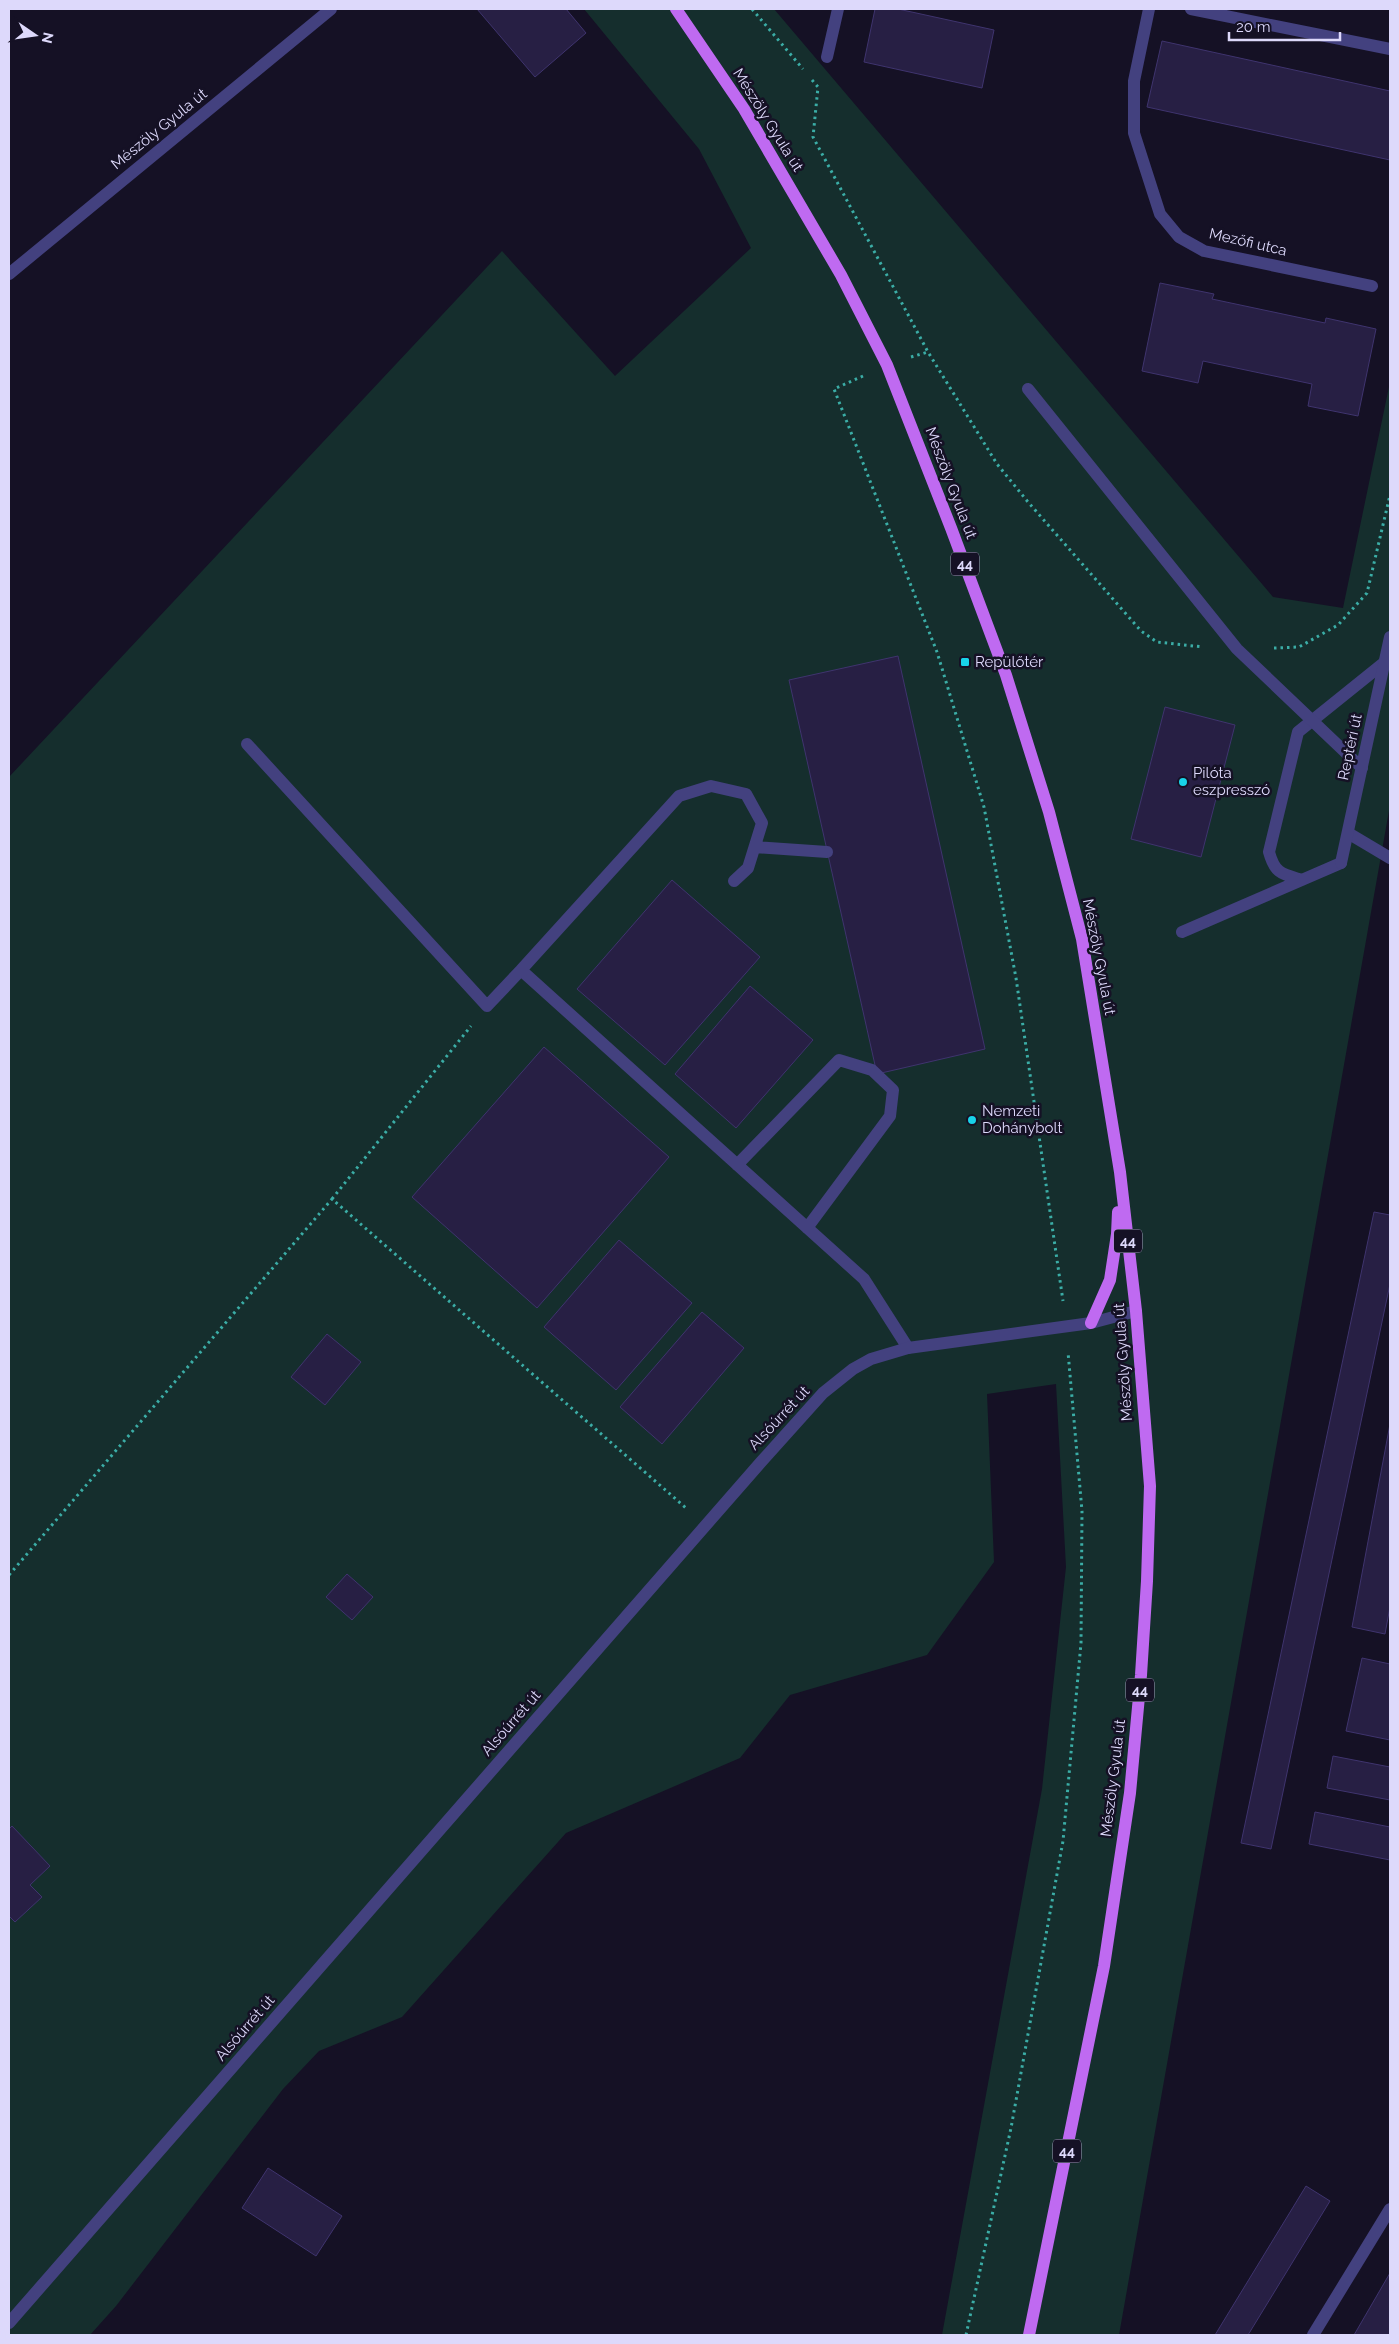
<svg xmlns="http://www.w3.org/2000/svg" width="1399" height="2344" viewBox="0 0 1399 2344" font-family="Raleway,sans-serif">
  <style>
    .green { fill: #152e2d }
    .building { fill: #271f44; stroke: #3f346e }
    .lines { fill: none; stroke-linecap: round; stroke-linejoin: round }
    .path { stroke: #3bada6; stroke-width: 3; stroke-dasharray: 2.5 4; stroke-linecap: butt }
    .service { stroke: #43417f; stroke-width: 12 }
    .minor { stroke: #43417f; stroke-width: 12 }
    .tertiary { stroke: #43417f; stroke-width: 12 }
    .primary { stroke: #bf6af1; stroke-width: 12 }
    .poi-dot { fill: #18d3e9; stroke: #151125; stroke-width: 2 }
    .labels { text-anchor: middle; stroke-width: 5; stroke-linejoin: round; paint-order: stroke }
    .shield { fill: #151125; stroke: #a19dbb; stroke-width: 1 }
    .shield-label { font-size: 14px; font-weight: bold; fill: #ddd9fb }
    .street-label { font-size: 15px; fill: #ddd9fb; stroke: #151125 }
    .poi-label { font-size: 15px; fill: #ddd9fb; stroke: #151125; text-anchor: start }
  </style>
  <rect width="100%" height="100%" fill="#151125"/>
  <!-- green -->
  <path class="green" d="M584,9H774L1273,597L1343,608L1390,382V805L1119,2335H942L1042,1789L1066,1567L1056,1384L987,1394L994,1562L927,1655L790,1695L740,1758L566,1833L402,2017L319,2051L283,2089L116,2306L90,2335H9V777L502,251L615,376L751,248L699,149Z"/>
  <!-- building -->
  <path class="building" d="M477,9H566L586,33L535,77Z
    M875,9H898L994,30L982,88L864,62Z
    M1162,41L1390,91V160L1147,107Z
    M1160,283L1214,294L1212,299L1325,323L1326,318L1376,329L1358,416L1308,406L1312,384L1203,361L1198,383L1142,371Z
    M898,656L985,1049L877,1074L789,680Z
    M1165,707L1235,725L1201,857L1131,839Z
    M672,880L760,957L665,1065L577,989Z
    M750,986L813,1040L736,1128L675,1074Z
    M544,1047L669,1157L537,1308L412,1197Z
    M1374,1212L1390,1215V1284L1271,1849L1241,1843Z
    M619,1240L692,1303L616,1390L544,1327Z
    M702,1312L744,1348L662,1444L620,1407Z
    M327,1334L361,1362L325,1405L291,1377Z
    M1390,1424V1607L1385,1634L1352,1627Z
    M347,1574L373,1597L352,1620L326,1597Z
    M1362,1658L1390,1664V1740L1346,1731Z
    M1333,1756L1390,1767V1800L1327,1788Z
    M1315,1812L1390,1827V1860L1309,1844Z
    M12,1826L50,1866L30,1885L42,1897L15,1922L9,1916V1829Z
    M268,2168L342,2216L316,2256L242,2208Z
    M1306,2186L1330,2201L1248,2335H1215Z
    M1390,2273V2335H1354Z"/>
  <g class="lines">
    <!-- path -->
    <path class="path" d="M752,9L803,69
      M812,80L818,87L813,137L928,352L997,464L1028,502L1141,631L1157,642L1203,647
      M911,357L928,352
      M863,376L834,389L937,652L984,807L1016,978L1063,1301
      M1274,648L1299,647L1338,625L1367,593L1390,495
      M332,1199L471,1026
      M9,1575L332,1199L686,1508
      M966,2335L1011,2128L1063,1841L1081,1643L1082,1511L1068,1352"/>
    <!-- service -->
    <path class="service" d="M247,744L487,1006L521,970L864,1279L908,1348
      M1348,833L1390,858
      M755,847L827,852
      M1302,880C1282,874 1275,874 1269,852L1298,732L1385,662
      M1182,932L1341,863
      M521,970L679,796L711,786L746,794L762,823L748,868L734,881
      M737,1165L839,1060L872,1070L893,1090L890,1116L807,1228
      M1313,2335L1390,2209"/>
    <!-- minor -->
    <path class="minor" d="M1149,9L1134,81V133L1160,214L1179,237L1204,251L1372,286
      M1191,9L1390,49
      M827,57L838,9
      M9,274L331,9
      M1028,389L1237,649L1362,768"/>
    <!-- tertiary -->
    <path class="tertiary" d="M1341,863L1390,637
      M9,2323L761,1462L823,1393L853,1369L871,1359L908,1348L1091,1323L1136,1311"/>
    <!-- primary -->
    <path class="primary" d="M676,9L744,109L841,275L887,365L951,528L1006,675L1049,812L1082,939L1120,1172L1136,1311L1150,1486L1147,1581L1141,1675L1130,1793L1104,1966L1029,2335
      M1091,1323L1110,1280L1117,1234L1118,1212"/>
  </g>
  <!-- markers -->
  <g class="poi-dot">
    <rect x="960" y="657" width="10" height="10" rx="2.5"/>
    <circle cx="1183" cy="782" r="5"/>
    <circle cx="972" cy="1120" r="5"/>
  </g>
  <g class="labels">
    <!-- shield labels -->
    <g class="shield">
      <rect x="951" y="552.5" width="28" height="23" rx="4"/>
      <rect x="1114" y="1229.5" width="28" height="23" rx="4"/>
      <rect x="1126" y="1678.5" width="28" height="23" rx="4"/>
      <rect x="1053" y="2139.5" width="28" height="23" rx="4"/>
    </g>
    <g class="shield-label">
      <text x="965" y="569">44</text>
      <text x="1128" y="1246">44</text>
      <text x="1140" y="1695">44</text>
      <text x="1067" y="2156">44</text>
    </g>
    <!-- street labels -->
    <g class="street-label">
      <text transform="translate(768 120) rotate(58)" y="5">Mészöly Gyula út</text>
      <text transform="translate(159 129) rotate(-39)" y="5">Mészöly Gyula út</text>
      <text transform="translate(1248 242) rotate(13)" y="5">Mezőfi utca</text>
      <text transform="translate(951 483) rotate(69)" y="5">Mészöly Gyula út</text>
      <text transform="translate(1350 747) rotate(-78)" y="5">Reptéri út</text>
      <text transform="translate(1099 957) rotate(79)" y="5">Mészöly Gyula út</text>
      <text transform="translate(1123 1362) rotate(-94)" y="5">Mészöly Gyula út</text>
      <text transform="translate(779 1418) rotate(-47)" y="5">Alsóúrrét út</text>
      <text transform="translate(511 1723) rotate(-49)" y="5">Alsóúrrét út</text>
      <text transform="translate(1113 1778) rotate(-83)" y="5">Mészöly Gyula út</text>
      <text transform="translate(245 2028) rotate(-49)" y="5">Alsóúrrét út</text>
    </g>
    <!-- poi labels -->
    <g class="poi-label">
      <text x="975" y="667">Repülőtér</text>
      <text x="1193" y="778">Pilóta<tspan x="1193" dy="17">eszpresszó</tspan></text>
      <text x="982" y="1116">Nemzeti<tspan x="982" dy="17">Dohánybolt</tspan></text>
    </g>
  </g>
  <!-- border -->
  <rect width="1399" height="2344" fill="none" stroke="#ddd9fb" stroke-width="20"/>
  <!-- north arrow -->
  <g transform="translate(35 35) rotate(103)" stroke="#151125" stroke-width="4" paint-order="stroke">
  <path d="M0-4L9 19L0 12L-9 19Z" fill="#ddd9fb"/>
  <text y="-8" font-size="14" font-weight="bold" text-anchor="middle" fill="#ddd9fb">N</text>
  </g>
  <!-- scale -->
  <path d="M1229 32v8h111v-8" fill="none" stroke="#ddd9fb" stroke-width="2.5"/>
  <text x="1236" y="32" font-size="15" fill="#ddd9fb" stroke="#151125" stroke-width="4" paint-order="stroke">20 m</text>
</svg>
